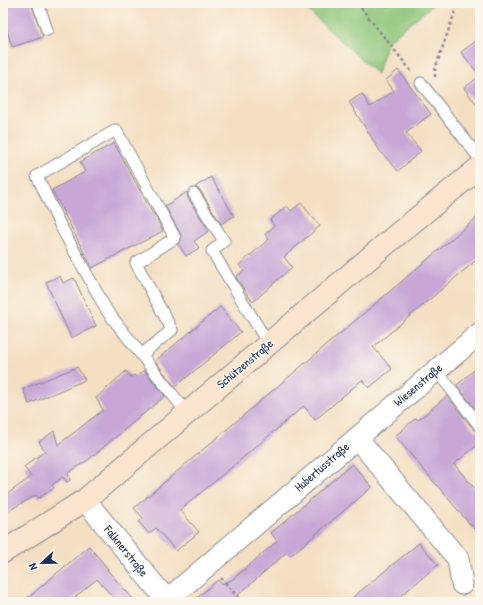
<svg xmlns="http://www.w3.org/2000/svg" width="483" height="605" viewBox="0 0 483 605" font-family="'Patrick Hand',sans-serif">
  <style>
    .green { fill: #8ec67a; stroke: #547a6c }
    .building { fill: #c8a7d7 }
    .lines { fill: none; stroke-linecap: round; stroke-linejoin: round }
    .lane-casing { stroke: #888790; stroke-width: 13 }
    .street-casing { stroke: #888790; stroke-width: 23 }
    .secondary-casing { stroke: #888790; stroke-width: 24 }
    .path { stroke: #888790; stroke-width: 2.5; stroke-dasharray: 3 3; stroke-linecap: butt }
    .lane { stroke: #fff; stroke-width: 11 }
    .street { stroke: #fff; stroke-width: 21 }
    .secondary { stroke: #fbe5cf; stroke-width: 22 }
    .labels { text-anchor: middle; stroke-width: 3; stroke-linejoin: round; paint-order: stroke }
    .street-label { font-size: 12px; fill: #1b2f5e; stroke: #fbf7ec }
  </style>
  <rect width="100%" height="100%" fill="#fbf7ec"/>
  <filter id="ink" filterUnits="userSpaceOnUse"><feTurbulence type="fractalNoise" baseFrequency=".025" numOctaves="2"/><feDisplacementMap in="SourceGraphic" scale="8" xChannelSelector="R" yChannelSelector="G"/><feConvolveMatrix kernelMatrix="1 2 1 2 8 2 1 2 1" color-interpolation-filters="sRGB"/></filter>
  <filter id="wash" filterUnits="userSpaceOnUse"><feTurbulence type="fractalNoise" baseFrequency=".012" numOctaves="4" result="noise"/><feDisplacementMap in="SourceGraphic" scale="16" xChannelSelector="R" yChannelSelector="G"/><feGaussianBlur stdDeviation="0.9" result="paint"/><feColorMatrix in="noise" values="0 0 0 0 0 0 0 0 0 0 0 0 0 0 0 0 0 1.4 0 .05"/><feComposite in="paint" operator="in"/></filter>
  <g filter="url(#wash)">
    <rect width="100%" height="100%" fill="#f4dfc3"/>
    <!-- green -->
    <path class="green" d="M300,3H435L388,41L377,74Z"/>
    <g id="blocks">
      <!-- building -->
      <path class="building" d="M3,3H31L43,37L12,47L3,17Z
        M480,38V109L464,88L480,76L461,52Z
        M398,70L431,114L406,133L421,151L398,171L380,151L349,102L362,94L370,107L394,91L386,80Z
        M114,143L153,214H154L163,231L92,268L52,190L85,172L80,162Z
        M211,177L234,216L221,224L200,190L195,187Z
        M187,192L188,198L209,231L194,241L199,248L186,256L178,244L181,241V235L165,206Z
        M301,203L320,226L284,257L292,267L253,302L245,291L236,277L244,271L239,265L269,239L265,234L274,226L270,220L287,206L291,211Z
        M480,215V257L373,347L392,369L369,388L362,380L315,420L304,406L232,467L180,510L199,532L176,551L156,528L149,534L139,522L143,518L134,508Z
        M60,276L63,283L74,278L96,326L71,338L46,282Z
        M220,307L241,332L175,387L155,361Z
        M480,365V415L457,385Z
        M77,367L85,380L29,404L23,389Z
        M144,370L165,396L88,460L68,473L70,480L67,482L63,477L52,485L54,488L39,498L36,495L3,514V497L31,477L24,467L45,451L39,442L54,431L58,445L103,410L96,398L126,371L131,377L134,375L136,377Z
        M447,396L474,430L480,433V443L454,464L480,495V536L395,436L416,418L418,420Z
        M352,464L372,487L290,556L287,552L230,602H192L218,580L221,584L232,580L277,541L271,533Z
        M419,543L438,565L393,602H347Z
        M89,546L108,569L107,570L136,602H117L97,579L69,602H23Z"/>
    </g>
  </g>
  <g filter="url(#ink)">
    <use href="#blocks" fill-opacity="0" stroke="#888790" stroke-width="1"/>
    <g class="lines">
      <!-- lane casing -->
      <g class="lane-casing">
        <path id="lane" d="M38,3L47,30
          M421,83L480,159
          M194,194L224,241L212,251L269,345
          M141,355L172,330L136,263L175,238L116,130L37,176L60,225L107,311L187,413
          M436,370L480,426"/>
      </g>
      <!-- street casing -->
      <g class="street-casing">
        <path id="street" d="M357,438L480,333
          M85,500L168,602
          M167,600L357,438L458,559L462,584"/>
      </g>
      <!-- secondary casing -->
      <g class="secondary-casing">
        <path id="secondary" d="M3,552L85,500L393,238L480,167"/>
      </g>
      <!-- path -->
      <path class="path" d="M357,3L412,72
        M435,77V69L458,3
        M221,578L242,602"/>
      <!-- lane -->
      <use href="#lane" class="lane"/>
      <!-- street -->
      <use href="#street" class="street"/>
      <!-- secondary -->
      <use href="#secondary" class="secondary"/>
    </g>
  </g>
  <g class="labels">
    <!-- street labels -->
    <g class="street-label">
      <text transform="translate(245 364) rotate(-40)" y="4">Schützenstraße</text>
      <text transform="translate(418 385) rotate(-40)" y="4">Wiesenstraße</text>
      <text transform="translate(322 467) rotate(-41)" y="4">Hubertusstraße</text>
      <text transform="translate(126 551) rotate(51)" y="4">Falknerstraße</text>
    </g>
  </g>
  <!-- margin -->
  <rect width="483" height="605" fill="none" stroke="#fbf7ec" stroke-width="16"/>
  <!-- north arrow -->
  <g transform="translate(42 563) rotate(248)" stroke="#fbf7ec" stroke-width="3" paint-order="stroke">
  <path d="M0-3L7 15L0 10L-7 15Z" fill="#1b2f5e"/>
  <text y="-6" font-size="11" font-weight="bold" text-anchor="middle" fill="#1b2f5e">N</text>
  </g>
</svg>
